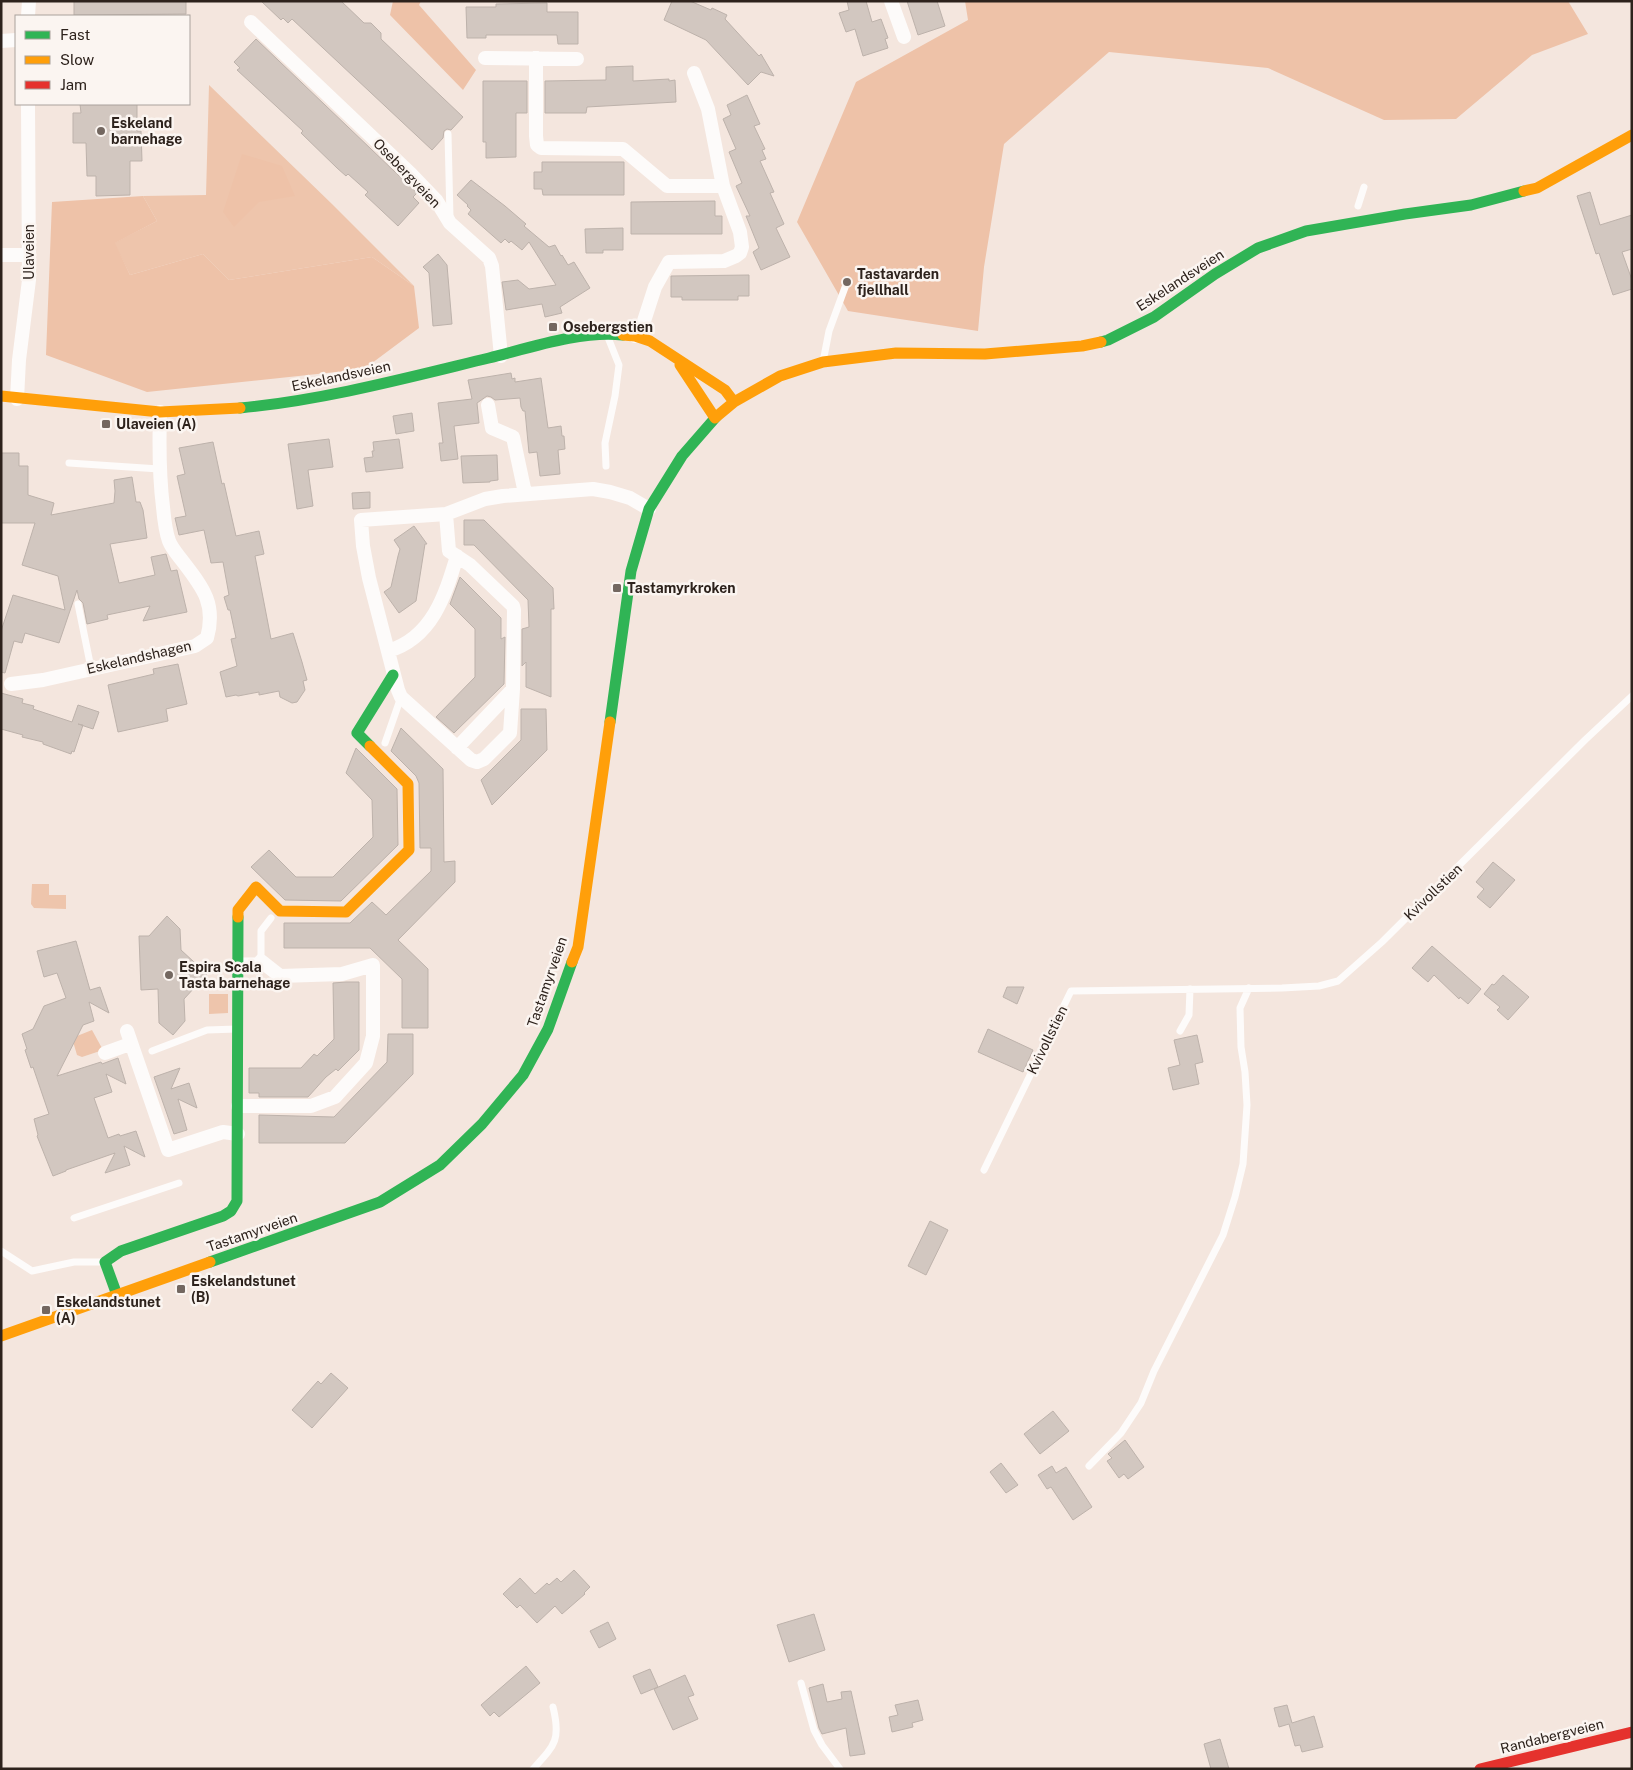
<svg xmlns="http://www.w3.org/2000/svg" width="1633" height="1770" viewBox="0 0 1633 1770" font-family="'Public Sans',sans-serif">
  <style>
    .green { fill: #eec5ac }
    .forest { fill: #eec2a8 }
    .building { fill: #d2c7c0; stroke: #bdb2ab }
    .lines { fill: none; stroke-linecap: round; stroke-linejoin: round }
    .lane { stroke: #fdfbfa; stroke-width: 7 }
    .street { stroke: #fdfbfa; stroke-width: 14 }
    .fast { stroke: #30b455; stroke-width: 11 }
    .slow { stroke: #ff9f0a; stroke-width: 11 }
    .jam { stroke: #e5322d; stroke-width: 11 }
    .poi-dot { fill: #736760; stroke: #fbf5f1; stroke-width: 2 }
    .labels { text-anchor: middle; stroke-width: 5; stroke-linejoin: round; paint-order: stroke }
    .poi-label { font-size: 14px; font-weight: bold; fill: #2d221c; stroke: #fbf5f1; text-anchor: start }
    .street-label { font-size: 14px; fill: #2d221c; stroke: #fbf5f1 }
  </style>
  <rect width="100%" height="100%" fill="#f4e6de"/>
  <!-- green -->
  <path class="green" d="M209,85L332,204L414,286L372,257L229,280L203,254L130,275L114,243L157,221L143,196L206,195Z
    M32,884H49V895H66V909L34,908L31,904Z
    M209,994H228V1013L209,1014Z
    M92,1030L103,1050L82,1057L77,1055L72,1038Z"/>
  <!-- forest -->
  <path class="forest" d="M393,1H421L419,5L476,70L463,90L390,15Z
    M965,1H1568L1588,34L1532,55L1456,119L1384,120L1268,68L1109,52L1004,144L984,267L978,331L848,311L797,222L856,82L968,20Z
    M242,154L282,166L295,196L259,202L234,227L223,212Z
    M143,196L157,221L115,243L130,275L203,254L229,280L372,257L414,286L419,328L364,369L147,392L46,355L52,202Z"/>
  <!-- building -->
  <path class="building" d="M74,1H186V14L74,15Z
    M261,1H341L364,23H371L381,33V39L463,117L451,130L447,129L444,131L443,138L432,150L292,19L288,23L283,18L281,20Z
    M672,1H690L711,10L712,8L727,15L725,19L759,56L761,54L774,76L761,72L748,85L706,40L664,20Z
    M847,1H866L872,22L881,19L888,38L885,39L888,48L863,56L855,29L846,32L839,13L849,10Z
    M907,1H937L945,26L918,35Z
    M547,3V12H578V44H558L557,35H486V38H467L466,7H496V4Z
    M256,39L417,193L413,197L419,203L398,226L365,195L368,192L348,174L346,176L337,168L301,133L303,131L237,70L240,68L234,62Z
    M633,66V81L669,79V81L675,80L676,102L587,107L586,113H545V81L606,80V67Z
    M483,81H527V113H516V157L486,158V142H483Z
    M747,95L760,124L754,126L765,149L762,150L766,159L760,161L774,192L770,193L784,224L776,228L790,257L761,270L753,252L759,248L746,216H750L736,186L742,183L729,152L736,149L723,119L731,115L727,105Z
    M80,104H137V131H141L142,161H130V195L96,196V176H87L86,143H73V113H81Z
    M542,162H624V195H543L542,189H534V172H542Z
    M471,180L505,206L526,224L524,226L549,247L555,245L561,256L562,255L568,265L574,262L590,288L560,307L562,313L545,317L542,304L506,310L502,282L518,280L529,289L556,285L529,242L522,250L511,241L509,243L505,239L501,243L468,214L471,210L467,206L468,205L457,195Z
    M1590,192L1600,225L1632,215V249L1622,252L1632,280V289L1613,295L1599,253L1596,254L1577,196Z
    M715,201V216H722V234H631V202Z
    M623,228V250H603V253H586L585,229Z
    M438,254L447,265L452,324L433,326L429,273L423,267Z
    M749,275V296H738V300H682V297H671V276Z
    M511,373L512,379L515,378V382L541,378L548,428L561,426L562,436H564L565,449L558,450L560,474L540,476L537,452L529,453L525,411H523L521,407L520,398L495,400L491,397L487,396L477,403L479,423L454,426L458,459L441,461L439,443H443L438,403L472,399L468,380Z
    M412,413L414,431L396,434L393,416Z
    M329,439L333,467L308,470L313,506L297,509L288,444Z
    M399,439L403,468L366,472L364,458L373,457L372,451H374L373,442Z
    M213,442L222,484L224,483L236,536L259,531L264,554L255,556L271,639L293,633L302,662L307,680L303,681L305,690L297,702L292,703L280,697L279,691L259,695V692L238,696L236,695L226,697L220,672L237,666L231,639L236,638L230,610H228L224,597L229,595L223,562L211,563L204,530L179,535L175,518L186,516L177,476L185,474L179,448Z
    M1,453H19V466H28V495L54,503L51,515L114,503L115,491L114,480L132,477L136,502H140L143,510L147,538L110,544L119,583L155,575L151,557L166,554L171,571L177,570L187,612L143,621L150,606L107,615L108,619L87,624L83,603L79,599L77,590L59,643L25,633L22,643L14,641L5,673L1,672V631L13,595L65,610L58,576L22,565L35,523H1Z
    M497,455L498,480L490,481V482L463,483L461,456Z
    M370,492V508L353,509L352,493Z
    M464,520H484L553,588L554,609H551V697L526,687V662L522,666V629L529,627L528,600L474,545H464Z
    M414,526L427,544H425L416,601L399,613L384,592L391,587L398,556L400,549L394,540Z
    M460,577L501,618V639L505,637L504,684L454,733L436,717L475,677V629L450,604Z
    M178,664L187,704L166,709L168,721L118,732L108,685L154,674L153,669Z
    M1,693L23,699L22,703L34,706L33,709L72,722L78,705L99,712L93,729L78,724L83,725L74,752L72,751L71,754L43,744V742L22,737L23,735L1,729Z
    M521,709H546L547,750L492,805L481,780L521,740Z
    M401,728L443,769L444,862L455,861V882L398,940L428,969V1028H402V979L370,948H284V923H350L372,902L386,915L431,871V848H420L419,783L416,776L391,751Z
    M356,748L397,789L398,845L341,901L285,900L251,867L269,850L296,877H333L373,837L372,800L346,773Z
    M1493,862L1515,880L1490,908L1477,897L1484,889L1476,882Z
    M167,916L180,929L181,950L207,974L184,999L185,1021L173,1035L159,1023L158,989L141,990L139,936H149Z
    M76,941L90,990L100,987L109,1013L89,1002L94,1021L83,1025L57,1076L101,1062L102,1064L118,1058L126,1084L106,1074L112,1092L94,1098L108,1138L119,1134L120,1136L136,1131L145,1157L124,1146L130,1165L105,1173L115,1153L66,1170V1171L53,1176L37,1136L38,1135L34,1119L49,1114L33,1067L31,1068L25,1050L27,1049L22,1034L33,1029L44,1006L66,998L57,973L44,977L37,951Z
    M1432,946L1481,989L1468,1004L1460,997L1459,999L1434,975L1428,982L1412,968Z
    M1503,975L1529,997L1508,1020L1497,1010L1500,1007L1484,994L1492,984L1494,985Z
    M346,982H359V1050L338,1071L336,1069L326,1077L308,1097H259V1093H249V1068H301L314,1054L317,1056L334,1039L333,983Z
    M1007,987H1024L1017,1004L1003,997Z
    M988,1029L1033,1050L1023,1072L978,1052Z
    M388,1034H413V1074L345,1143H259V1115L334,1117L387,1062Z
    M1197,1035L1203,1062L1195,1064L1199,1084L1173,1090L1168,1068L1180,1065L1174,1040Z
    M180,1068L171,1089L189,1083L197,1108L178,1099L187,1130L174,1134L154,1077Z
    M930,1221L948,1230L926,1275L908,1266Z
    M331,1373L348,1388L312,1428L292,1410L318,1381L321,1384Z
    M1053,1411L1069,1431L1040,1454L1024,1434Z
    M1125,1440L1144,1467L1128,1479L1124,1474L1119,1478L1107,1461L1112,1458L1108,1454Z
    M1001,1463L1018,1485L1006,1493L990,1472Z
    M1052,1466L1056,1473L1066,1467L1092,1507L1073,1520L1051,1487L1047,1489L1038,1475Z
    M574,1570L590,1587L584,1593L585,1594L562,1614L555,1606L537,1623L520,1605L517,1608L503,1594L520,1578L535,1594L547,1583L549,1585L557,1578L561,1582Z
    M814,1614L825,1650L789,1662L777,1625Z
    M608,1622L616,1639L599,1648L590,1631Z
    M526,1666L540,1683L499,1717L494,1712L490,1716L481,1705Z
    M650,1669L658,1687L641,1694L633,1676Z
    M685,1675L694,1695L688,1697L698,1719L673,1730L654,1689Z
    M823,1684L827,1702L842,1699L841,1692L851,1691L865,1754L850,1756L846,1728L822,1734L819,1728L809,1688Z
    M918,1700L923,1720L912,1723L913,1727L892,1732L889,1717L898,1715L895,1705Z
    M1287,1705L1292,1723L1314,1716L1323,1747L1302,1752L1300,1745L1295,1746L1289,1724L1279,1727L1274,1708Z
    M1220,1739L1229,1769H1211L1204,1744Z"/>
  <g class="lines">
    <!-- lane -->
    <path class="lane" d="M448,134L450,218
      M1358,206L1364,187
      M823,362L829,331L847,282
      M69,463L159,469
      M606,466L605,443L615,396L619,365L607,335
      M78,604L91,668
      M385,743L401,697
      M238,961H261V931L271,918
      M1180,1031L1189,1015L1190,989
      M152,1051L207,1030L237,1029
      M984,1170L1071,991L1282,988L1319,986L1338,981L1382,942L1585,740L1632,696
      M74,1218L179,1183
      M1,1251L32,1271L74,1262H104
      M1089,1466L1121,1433L1141,1403L1154,1371L1223,1235L1235,1197L1243,1164L1247,1105L1245,1072L1241,1047L1240,1008L1249,988
      M801,1683L814,1730L822,1745L840,1769
      M533,1769C555,1745 561,1740 553,1707"/>
    <!-- street -->
    <path class="street" d="M891,1L904,37
      M28,16L29,1
      M251,22L411,174L436,200L450,223L489,258L492,266L501,356
      M1,41L16,40
      M485,58L577,59
      M536,58V136L537,145L541,148L623,149L667,186H723
      M1,255H29
      M635,336L644,321L655,287L669,262L724,261L736,256L740,253L742,247L740,232L723,186L708,109L694,73
      M17,399L19,360L29,280L28,104
      M488,405L492,428L513,437L525,493
      M446,514L449,551L470,565L513,606L514,610L513,689L510,733L484,759L477,762L471,760L401,697L398,690L369,578L363,546L361,520L446,514L485,499L503,496L593,489L610,492L630,498L649,509
      M388,651C432,638 445,596 457,556
      M11,684L43,680L195,646L207,638C216,605 204,589 184,563C179,556 172,549 169,541C165,530 164,518 163,507C159,475 159,444 160,412
      M457,748L513,689
      M127,1031L168,1150L223,1132L238,1134
      M105,1053L130,1044
      M238,1106H311L335,1097L366,1063L373,1036V965L342,974L280,976L261,961"/>
    <!-- fast -->
    <path class="fast" d="M1101,342L1108,340L1154,317L1215,274L1258,248L1306,231L1405,214L1471,205L1524,191
      M240,408C324,400 406,378 489,358C529,348 582,330 623,335
      M610,722L631,571L649,509L682,456L716,417
      M370,746L357,733L393,675
      M210,1262L380,1202L440,1165L482,1124L523,1075L548,1029L572,962
      M117,1295L105,1262L121,1251L223,1216L231,1211L237,1201L238,917"/>
    <!-- slow -->
    <path class="slow" d="M1524,191L1537,188L1632,135
      M623,335L635,336L650,341L725,390L734,402
      M680,365L715,418
      M1,396L160,412L240,408
      M716,417L734,402L780,376L823,362L896,353L985,354L1082,346L1101,342
      M238,917V910L256,887L280,911L346,912L409,850L408,784L370,746
      M572,962L578,947L610,722
      M1,1336L210,1262"/>
    <!-- jam -->
    <path class="jam" d="M1480,1769L1632,1732"/>
  </g>
  <!-- markers -->
  <g class="poi-dot">
    <circle cx="101" cy="131" r="5"/>
    <circle cx="847" cy="282" r="5"/>
    <rect x="548" y="322" width="10" height="10" rx="2.5"/>
    <rect x="101" y="419" width="10" height="10" rx="2.5"/>
    <rect x="612" y="583" width="10" height="10" rx="2.5"/>
    <circle cx="169" cy="975" r="5"/>
    <rect x="176" y="1284" width="10" height="10" rx="2.5"/>
    <rect x="41" y="1305" width="10" height="10" rx="2.5"/>
  </g>
  <g class="labels">
    <!-- poi labels -->
    <g class="poi-label">
      <text x="111" y="128">Eskeland<tspan x="111" dy="16">barnehage</tspan></text>
      <text x="857" y="279">Tastavarden<tspan x="857" dy="16">fjellhall</tspan></text>
      <text x="563" y="332">Osebergstien</text>
      <text x="116" y="429">Ulaveien (A)</text>
      <text x="627" y="593">Tastamyrkroken</text>
      <text x="179" y="972">Espira Scala<tspan x="179" dy="16">Tasta barnehage</tspan></text>
      <text x="191" y="1286">Eskelandstunet<tspan x="191" dy="16">(B)</tspan></text>
      <text x="56" y="1307">Eskelandstunet<tspan x="56" dy="16">(A)</tspan></text>
    </g>
    <!-- street labels -->
    <g class="street-label">
      <text transform="translate(407 173) rotate(46)" y="5">Osebergveien</text>
      <text transform="translate(29 252) rotate(-90)" y="5">Ulaveien</text>
      <text transform="translate(1180 280) rotate(-33)" y="5">Eskelandsveien</text>
      <text transform="translate(341 376) rotate(-12)" y="5">Eskelandsveien</text>
      <text transform="translate(139 657) rotate(-13)" y="5">Eskelandshagen</text>
      <text transform="translate(1433 892) rotate(-44)" y="5">Kvivollstien</text>
      <text transform="translate(547 982) rotate(-71)" y="5">Tastamyrveien</text>
      <text transform="translate(1047 1040) rotate(-64)" y="5">Kvivollstien</text>
      <text transform="translate(252 1232) rotate(-19)" y="5">Tastamyrveien</text>
      <text transform="translate(1552 1736) rotate(-14)" y="5">Randabergveien</text>
    </g>
  </g>
  <!-- border -->
  <rect width="1633" height="1770" fill="none" stroke="#2d221c" stroke-width="5"/>
  <!-- legend -->
  <rect x="15" y="15" width="175" height="90" fill="#fbf5f1" stroke="#a9a19c"/>
  <rect x="25" y="31" width="25" height="8" fill="#30b455" stroke="#a9a19c"/>
  <text x="60" y="40" font-size="15" fill="#2d221c">Fast</text>
  <rect x="25" y="56" width="25" height="8" fill="#ff9f0a" stroke="#a9a19c"/>
  <text x="60" y="65" font-size="15" fill="#2d221c">Slow</text>
  <rect x="25" y="81" width="25" height="8" fill="#e5322d" stroke="#a9a19c"/>
  <text x="60" y="90" font-size="15" fill="#2d221c">Jam</text>
</svg>
